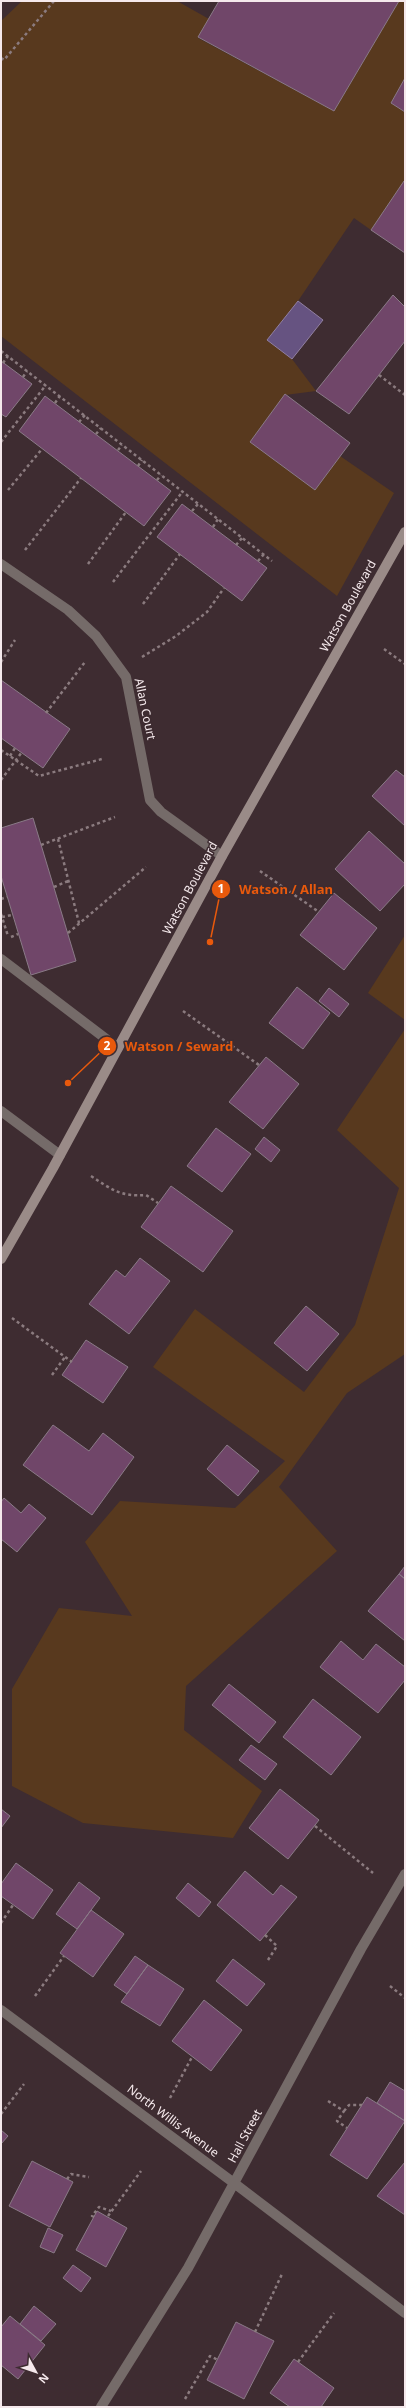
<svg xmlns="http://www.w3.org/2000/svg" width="406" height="2408" viewBox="0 0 406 2408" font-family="'Noto Sans',sans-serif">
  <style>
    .green { fill: #58391e }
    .water { fill: #665381; stroke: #9180a1 }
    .building { fill: #704669; stroke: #8a7a87 }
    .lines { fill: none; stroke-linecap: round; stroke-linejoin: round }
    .path { stroke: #8b7b7f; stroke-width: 2.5; stroke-dasharray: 3 3; stroke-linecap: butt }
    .lane { stroke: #756b69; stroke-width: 10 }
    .street { stroke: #756b69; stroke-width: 10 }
    .secondary { stroke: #9a8b88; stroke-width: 10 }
    .labels { text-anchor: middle; stroke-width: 3; stroke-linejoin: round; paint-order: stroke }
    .street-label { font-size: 12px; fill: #f5e9ec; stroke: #3e2c31 }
    .leader { fill: none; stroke: #e8590c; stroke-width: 1.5 }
    .callout-dot { fill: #e8590c; stroke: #3e2c31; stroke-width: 1.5 }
    .mark-label { font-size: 12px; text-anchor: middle; font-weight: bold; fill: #fff }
    .callout-label { font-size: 13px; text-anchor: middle; font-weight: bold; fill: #e8590c; stroke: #3e2c31; stroke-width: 3; stroke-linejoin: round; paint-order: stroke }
  </style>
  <rect width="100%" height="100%" fill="#3e2c31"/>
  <!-- green -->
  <path class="green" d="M22,1H177L209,19L198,38L334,111L399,1H405V78L391,103L405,112V182L371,230L354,218L298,301L267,340L292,359L316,391L285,395L250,442L315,490L340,456L394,493L337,596L1,336V21Z
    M405,935V1020L368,993Z
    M405,1029V1354L347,1393L279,1487L337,1551L186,1686L184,1730L262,1791L233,1838L83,1823L12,1786V1689L59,1608L132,1616L85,1542L120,1501L235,1508L285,1461L153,1367L195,1309L304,1392L355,1325L399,1188L337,1130Z"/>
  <!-- water -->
  <path class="water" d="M298,301L323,320L292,359L267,340Z"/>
  <!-- building -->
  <path class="building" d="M219,1H399L334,111L198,37Z
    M405,78V112L391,103Z
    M404,181L405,182V253L371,230Z
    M393,295L405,307V341L349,414L316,391Z
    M1,361L32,384L6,417L1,414Z
    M285,394L350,443L315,490L250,442Z
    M45,396L171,491L144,526L19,431Z
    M182,504L267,568L242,601L157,537Z
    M1,680L70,729L43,768L1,738Z
    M396,770L405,777V826L372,796Z
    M33,818L76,961L31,975L1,876V828Z
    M369,831L405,864V884L380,911L335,869Z
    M334,893L377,928L344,970L300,935Z
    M297,987L330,1013L303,1049L269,1023Z
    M329,988L349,1004L339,1017L319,1001Z
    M266,1057L299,1084L263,1129L229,1102Z
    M216,1128L251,1154L222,1192L187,1166Z
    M264,1137L280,1150L271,1162L255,1149Z
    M171,1186L233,1231L203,1272L141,1227Z
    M140,1258L170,1281L129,1334L89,1304L116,1270L125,1277Z
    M306,1306L339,1334L307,1371L274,1343Z
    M86,1340L128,1367L103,1403L62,1375Z
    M53,1425L89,1451L103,1433L134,1457L92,1515L23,1465Z
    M227,1445L259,1471L238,1496L207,1469Z
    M4,1498L21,1513L29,1504L46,1518L17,1552L1,1539V1502Z
    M405,1566V1579L399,1574Z
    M399,1574L405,1579V1641L368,1611Z
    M341,1641L363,1660L376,1644L405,1667V1680L378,1713L320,1667Z
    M229,1684L276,1722L259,1743L212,1705Z
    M313,1699L361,1737L331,1775L283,1737Z
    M251,1745L277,1764L265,1780L239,1760Z
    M280,1789L319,1820L288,1859L249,1828Z
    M1,1809L10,1816L1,1828Z
    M16,1863L53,1890L33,1919L1,1896V1884Z
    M245,1871L273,1895L281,1885L297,1897L260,1941L217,1905Z
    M79,1882L100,1898L77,1929L56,1914Z
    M188,1883L211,1902L199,1917L176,1898Z
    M91,1910L124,1934L93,1977L60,1953Z
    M135,1956L148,1965L127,1994L114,1985Z
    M233,1959L265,1984L247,2006L216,1981Z
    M148,1965L184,1989L160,2026L121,2002Z
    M204,2000L242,2030L211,2071L172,2041Z
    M390,2082L405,2091V2121L377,2103Z
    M367,2097L405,2121L367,2179L330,2155Z
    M1,2130L8,2136L1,2144Z
    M32,2161L73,2182L50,2227L9,2206Z
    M405,2162V2215L377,2196Z
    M97,2211L127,2228L106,2267L76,2250Z
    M48,2228L63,2235L54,2253L40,2247Z
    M73,2265L91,2278L81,2292L63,2278Z
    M34,2306L56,2324L41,2341L20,2324Z
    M10,2316L45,2345L18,2379L1,2365V2327Z
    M236,2322L274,2341L244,2399L207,2380Z
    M294,2359L334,2388L321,2407H290L270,2393Z"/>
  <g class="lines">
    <!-- path -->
    <path class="path" d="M1,58L4,60L54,1
      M1,351L272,561
      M3,363L8,356
      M379,375L405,395
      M23,377L27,371
      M55,403L60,396
      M79,422L85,415
      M96,434L101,428
      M1,442L46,385
      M118,450L122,445
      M138,466L142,460
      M157,480L161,475
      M8,490L42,449
      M192,511L198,504
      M213,527L218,519
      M236,545L242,538
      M25,550L81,478
      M258,561L264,554
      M88,564L126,512
      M113,582L183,491
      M143,604L180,554
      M384,649L405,664
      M142,657L176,636L207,612L224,588
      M1,662L15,640
      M46,713L85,662
      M1,750L39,776L102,759
      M10,756L15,748
      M1,780L22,752
      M58,839L79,923
      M41,845L115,817
      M260,871L319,912
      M54,887L68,881
      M1,899L7,897
      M1,914L8,936
      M2,917L12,915
      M68,933L146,867
      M11,937L18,934
      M183,1011L259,1065
      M91,1176C111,1189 120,1197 146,1195L158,1203
      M12,1318L72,1362
      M52,1375L65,1357
      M315,1826L373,1873
      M1,1923L13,1905
      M265,1935L277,1946L268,1960
      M390,1986L405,1998
      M35,1996L64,1956
      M170,2098L192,2057
      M328,2101L344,2111L337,2121L347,2128
      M344,2111L349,2105H362
      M1,2114L24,2084
      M67,2179L71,2174L89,2177
      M108,2216L141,2171
      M94,2217L92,2216L99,2207L111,2211
      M255,2332L282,2274
      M298,2362L334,2313
      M185,2399L210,2356L218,2360"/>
    <!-- lane -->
    <path class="lane" d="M1,959L118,1048"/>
    <!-- street -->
    <path class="street" d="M1,564L68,610L96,636L126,677L150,800L161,812L222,856
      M1,1111L60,1155
      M1,2010L234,2183L405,2313
      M101,2407L188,2268L361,1949L405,1874"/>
    <!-- secondary -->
    <path class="secondary" d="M1,1259L53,1168L222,856L405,532"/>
  </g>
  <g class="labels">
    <!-- street labels -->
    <g class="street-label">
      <text transform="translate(348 606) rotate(-61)" y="4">Watson Boulevard</text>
      <text transform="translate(145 709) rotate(78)" y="4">Allan Court</text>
      <text transform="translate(190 888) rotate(-62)" y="4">Watson Boulevard</text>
      <text transform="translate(173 2121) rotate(37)" y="4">North Willis Avenue</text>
      <text transform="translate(245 2136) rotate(-62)" y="4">Hall Street</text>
    </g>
  </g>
  <!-- callouts -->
  <path class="leader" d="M210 942L221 889M68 1083L107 1046"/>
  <g class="callout-dot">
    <circle cx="210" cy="942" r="4"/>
    <circle cx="68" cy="1083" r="4"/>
    <circle cx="221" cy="889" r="10"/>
    <circle cx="107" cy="1046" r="10"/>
  </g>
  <g class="mark-label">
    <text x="221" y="893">1</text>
    <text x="107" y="1050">2</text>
  </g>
  <g class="callout-label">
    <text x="286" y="894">Watson / Allan</text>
    <text x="179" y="1051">Watson / Seward</text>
  </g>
  <!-- border -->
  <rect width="406" height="2408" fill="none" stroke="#f5e9ec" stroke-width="4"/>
  <!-- north arrow -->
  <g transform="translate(36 2372) rotate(130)" stroke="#3e2c31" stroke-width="3" paint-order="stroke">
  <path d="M0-3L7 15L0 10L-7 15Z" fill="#f5e9ec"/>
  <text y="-6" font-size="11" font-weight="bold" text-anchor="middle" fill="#f5e9ec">N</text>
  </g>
</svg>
